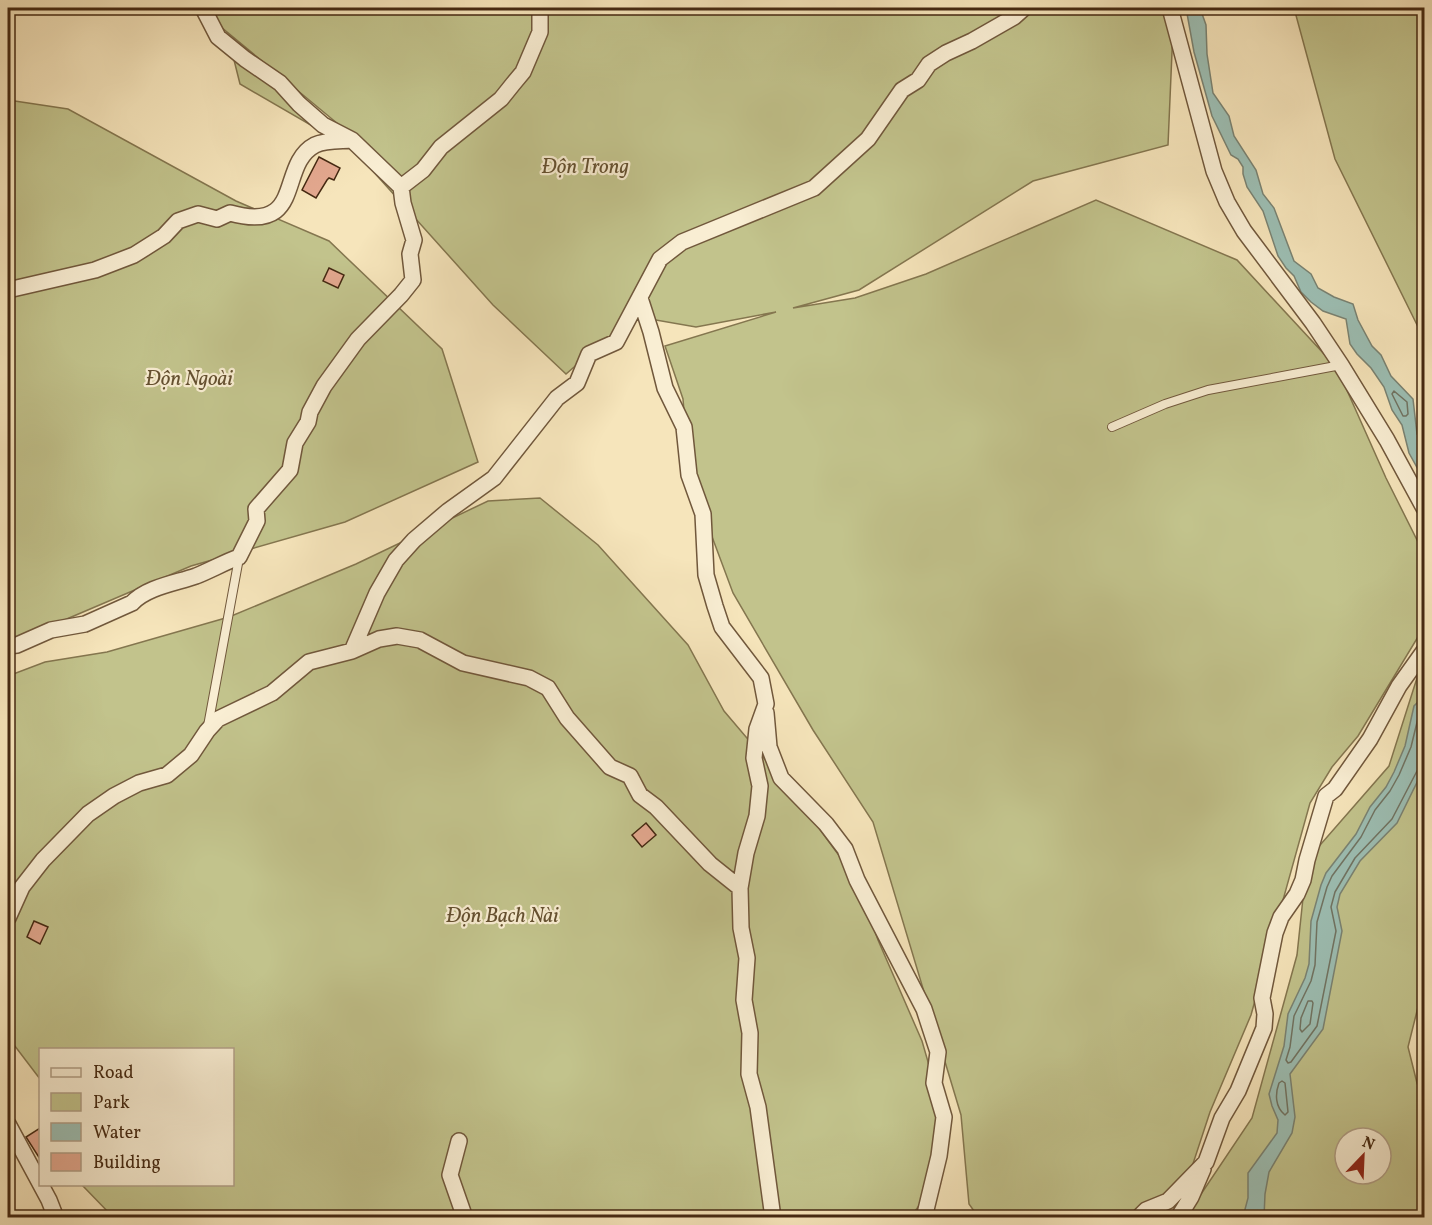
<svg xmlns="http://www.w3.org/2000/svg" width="1432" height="1225" viewBox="0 0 1432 1225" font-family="Vollkorn,serif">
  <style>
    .green { fill: #c2c38c; stroke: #84764f; stroke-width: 1.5; fill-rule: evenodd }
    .water { fill: #9dbfb4; stroke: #7a8373; stroke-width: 1.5 }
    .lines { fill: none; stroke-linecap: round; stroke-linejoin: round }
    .shore { stroke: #717463; stroke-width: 1.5 }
    .building { fill: #e3a88f; stroke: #452912; stroke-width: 1.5 }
    .service-casing { stroke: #71583c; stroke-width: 10 }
    .minor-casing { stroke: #71583c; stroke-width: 18 }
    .service { stroke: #f9eed3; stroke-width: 8 }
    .minor { stroke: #f9eed3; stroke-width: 15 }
    .labels { text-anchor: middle; stroke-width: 4.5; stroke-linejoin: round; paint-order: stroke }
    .park-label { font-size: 21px; font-style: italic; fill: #645030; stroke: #f9eed3 }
  </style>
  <rect width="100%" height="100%" fill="#f6e5bb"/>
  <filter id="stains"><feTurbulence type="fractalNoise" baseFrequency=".00333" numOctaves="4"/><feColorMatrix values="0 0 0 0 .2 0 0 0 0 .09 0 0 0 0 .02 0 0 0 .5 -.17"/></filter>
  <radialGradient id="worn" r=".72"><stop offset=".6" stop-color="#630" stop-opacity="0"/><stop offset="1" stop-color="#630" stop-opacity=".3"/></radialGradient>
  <!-- green -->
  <path class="green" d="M198,8H1163L1173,29L1168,145L1033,181L859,290L793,308L855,298L926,274L1096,200L1237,260L1337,368L1386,478L1424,554V627L1358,736L1332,767L1310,803L1251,1015L1210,1112L1185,1188L1169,1209L1155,1218H979L969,1204L961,1115L873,822L813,730L733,593L689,475L683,399L665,346L776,312L696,327L633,316L566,374L493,305L354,150L240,84L231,48L299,104L361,143Z
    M1294,8H1424V339L1335,159Z
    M8,100L68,109L236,201L329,241L442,349L478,462L345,522L191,566L8,644Z
    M540,498L598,545L688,645L724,711L791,790L857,880L878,940L922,1041L944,1117L937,1181L910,1218L113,1217L82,1185L232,1184V1050H40V1079L8,1037V676L45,662L107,652L229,617L356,564L488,501Z
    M1424,656V929L1419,1003L1408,1047L1417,1083L1424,1101V1217L1185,1218L1252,1118L1297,955L1307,860L1389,766ZM1345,1138H1381V1174H1345Z"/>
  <!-- water -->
  <path class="water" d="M1186,8H1200L1206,25L1207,54L1213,93L1229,116L1234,136L1256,170L1263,194L1274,208L1294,261L1311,274L1318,288L1334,297L1353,304L1358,320L1372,346L1381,355L1391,376L1413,399L1417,434L1424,446V480L1409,453L1402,425L1392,410L1384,387L1371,368L1357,354L1350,344L1346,319L1323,311L1311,302L1301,292L1294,276L1286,268L1278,256L1263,211L1247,187L1243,174V167L1238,159L1231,155L1212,116L1194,52Z
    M1424,696V768L1397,823L1360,861L1340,894L1337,907L1342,931L1323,1029L1290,1074L1295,1117L1292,1133L1269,1172L1265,1194L1264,1217H1243L1248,1198V1173L1277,1133L1278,1120L1272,1106L1269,1094L1284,1046L1288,1014L1305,978L1309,964L1311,921L1321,885L1326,873L1356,834L1370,807L1386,787L1394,772L1405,746L1414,706Z"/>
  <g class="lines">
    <!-- shore -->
    <path class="shore" d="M1394,391L1407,402L1408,414L1406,416H1403L1392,394Z
      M1424,705L1420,710L1411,747L1399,775L1390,791L1375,810L1361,837L1332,876L1327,887L1317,922L1315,965L1311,981L1294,1016L1290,1047L1286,1060L1288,1063L1291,1062L1317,1026L1336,931L1331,907L1335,892L1355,858L1392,819L1417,771L1424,768
      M1308,1001H1312L1313,1003L1310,1024L1302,1032L1300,1029L1301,1018Z
      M1282,1081L1285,1083L1288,1112L1285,1115C1275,1107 1275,1094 1279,1083Z"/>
  </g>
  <!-- building -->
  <path class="building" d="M319,157L340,168L334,180L329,178L327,180L316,198L302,190Z
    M329,268L344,275L338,288L323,281Z
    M646,823L656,835L642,847L632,835Z
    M34,921L48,927L40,944L27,937Z
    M40,1128V1159L26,1137Z"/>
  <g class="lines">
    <!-- service casing -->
    <g class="service-casing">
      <path id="service" d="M1112,427L1165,404L1208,390L1341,365
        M208,726L239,558"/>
    </g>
    <!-- minor casing -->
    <g class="minor-casing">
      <path id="minor" d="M203,8L218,37L245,59L280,83L299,104L323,125L352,140L401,187
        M1170,8L1214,171L1227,202L1244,231L1313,323L1341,365L1387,440L1424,508
        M8,290L95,270L134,255L164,236L178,221L198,214L217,219L230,213C306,234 277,165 315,145C325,140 341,141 352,140
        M640,298L651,332L665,388L684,427L689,475L703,514L706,575L715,606L722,627L761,678L766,704L757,729L754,758L760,786L757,816L746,853L740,888L741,928L747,958L744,1000L750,1033L749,1074L758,1107L773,1218
        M8,646L17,645L51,630L85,624L132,603C147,587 176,583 196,576C211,570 225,562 239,557L257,521L256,509L290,470L295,443L308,422L310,412L324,386L358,339L401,295L413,280L410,254L414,240L403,203L401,187L423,170L441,147L501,99L513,84L523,72L540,32V8
        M352,651L379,639L397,636L420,640L463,663L529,678L548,688L567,718L610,767L630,776L640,795L656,807L710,864L740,888
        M766,713L769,747L781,778L826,824L845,849L857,880L924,1009L938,1052L934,1083L944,1117L939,1156L924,1218
        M8,918L22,887L43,860L88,814L114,796L139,783L167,775L191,755L207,731L218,719L272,693L309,662L352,651L377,593L396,560L414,540L448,511L494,478L557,398L577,383L589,354L616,342L660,259L682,242L814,188L868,139L902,90L918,80L929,64L946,53L972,41L1014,17L1024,8
        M8,1124L49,1200L56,1218
        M459,1141L450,1175L465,1218
        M1138,1218L1146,1210L1168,1201L1206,1162L1222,1118L1238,1091L1264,1028L1265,1014L1262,998L1275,933L1281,917L1297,894L1303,880L1307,860L1326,796L1335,789L1370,739L1399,686L1424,651
        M1178,1218L1191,1197L1203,1169"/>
    </g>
    <!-- service -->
    <use href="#service" class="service"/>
    <!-- minor -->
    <use href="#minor" class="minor"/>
  </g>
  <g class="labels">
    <!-- park labels -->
    <g class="park-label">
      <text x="585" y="173">Độn Trong</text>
      <text x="189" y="385">Độn Ngoài</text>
      <text x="502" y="922">Độn Bạch Nài</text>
    </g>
  </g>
  <!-- margin -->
  <rect width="1432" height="1225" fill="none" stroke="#f6e5bb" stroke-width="30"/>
  <rect x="9" y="9" width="1414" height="1207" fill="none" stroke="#452912" stroke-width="3"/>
  <rect x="15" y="15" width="1402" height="1195" fill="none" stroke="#452912" stroke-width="1.5"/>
  <!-- legend -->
  <rect x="39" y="1048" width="195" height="138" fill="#f9eed3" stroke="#b19f86" stroke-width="1.5"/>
  <rect x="51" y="1068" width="30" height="9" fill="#f9eed3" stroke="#b19f86" stroke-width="1.5"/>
  <text x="93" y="1078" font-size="18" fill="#452912">Road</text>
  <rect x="51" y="1093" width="30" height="18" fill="#c2c38c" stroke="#b19f86" stroke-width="1.5"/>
  <text x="93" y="1108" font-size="18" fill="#452912">Park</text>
  <rect x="51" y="1123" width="30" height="18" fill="#9dbfb4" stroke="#b19f86" stroke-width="1.5"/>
  <text x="93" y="1138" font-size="18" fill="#452912">Water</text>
  <rect x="51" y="1153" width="30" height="18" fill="#e3a88f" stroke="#b19f86" stroke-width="1.5"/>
  <text x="93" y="1168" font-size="18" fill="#452912">Building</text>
  <!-- north arrow -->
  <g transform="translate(1363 1156) rotate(23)"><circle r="28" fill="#f9eed3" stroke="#b19f86" stroke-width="1.5"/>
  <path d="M0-4.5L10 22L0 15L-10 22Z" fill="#8f2418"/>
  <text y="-9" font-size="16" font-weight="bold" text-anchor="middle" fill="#452912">N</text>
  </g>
  <rect width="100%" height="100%" filter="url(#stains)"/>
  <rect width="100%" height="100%" fill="url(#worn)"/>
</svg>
